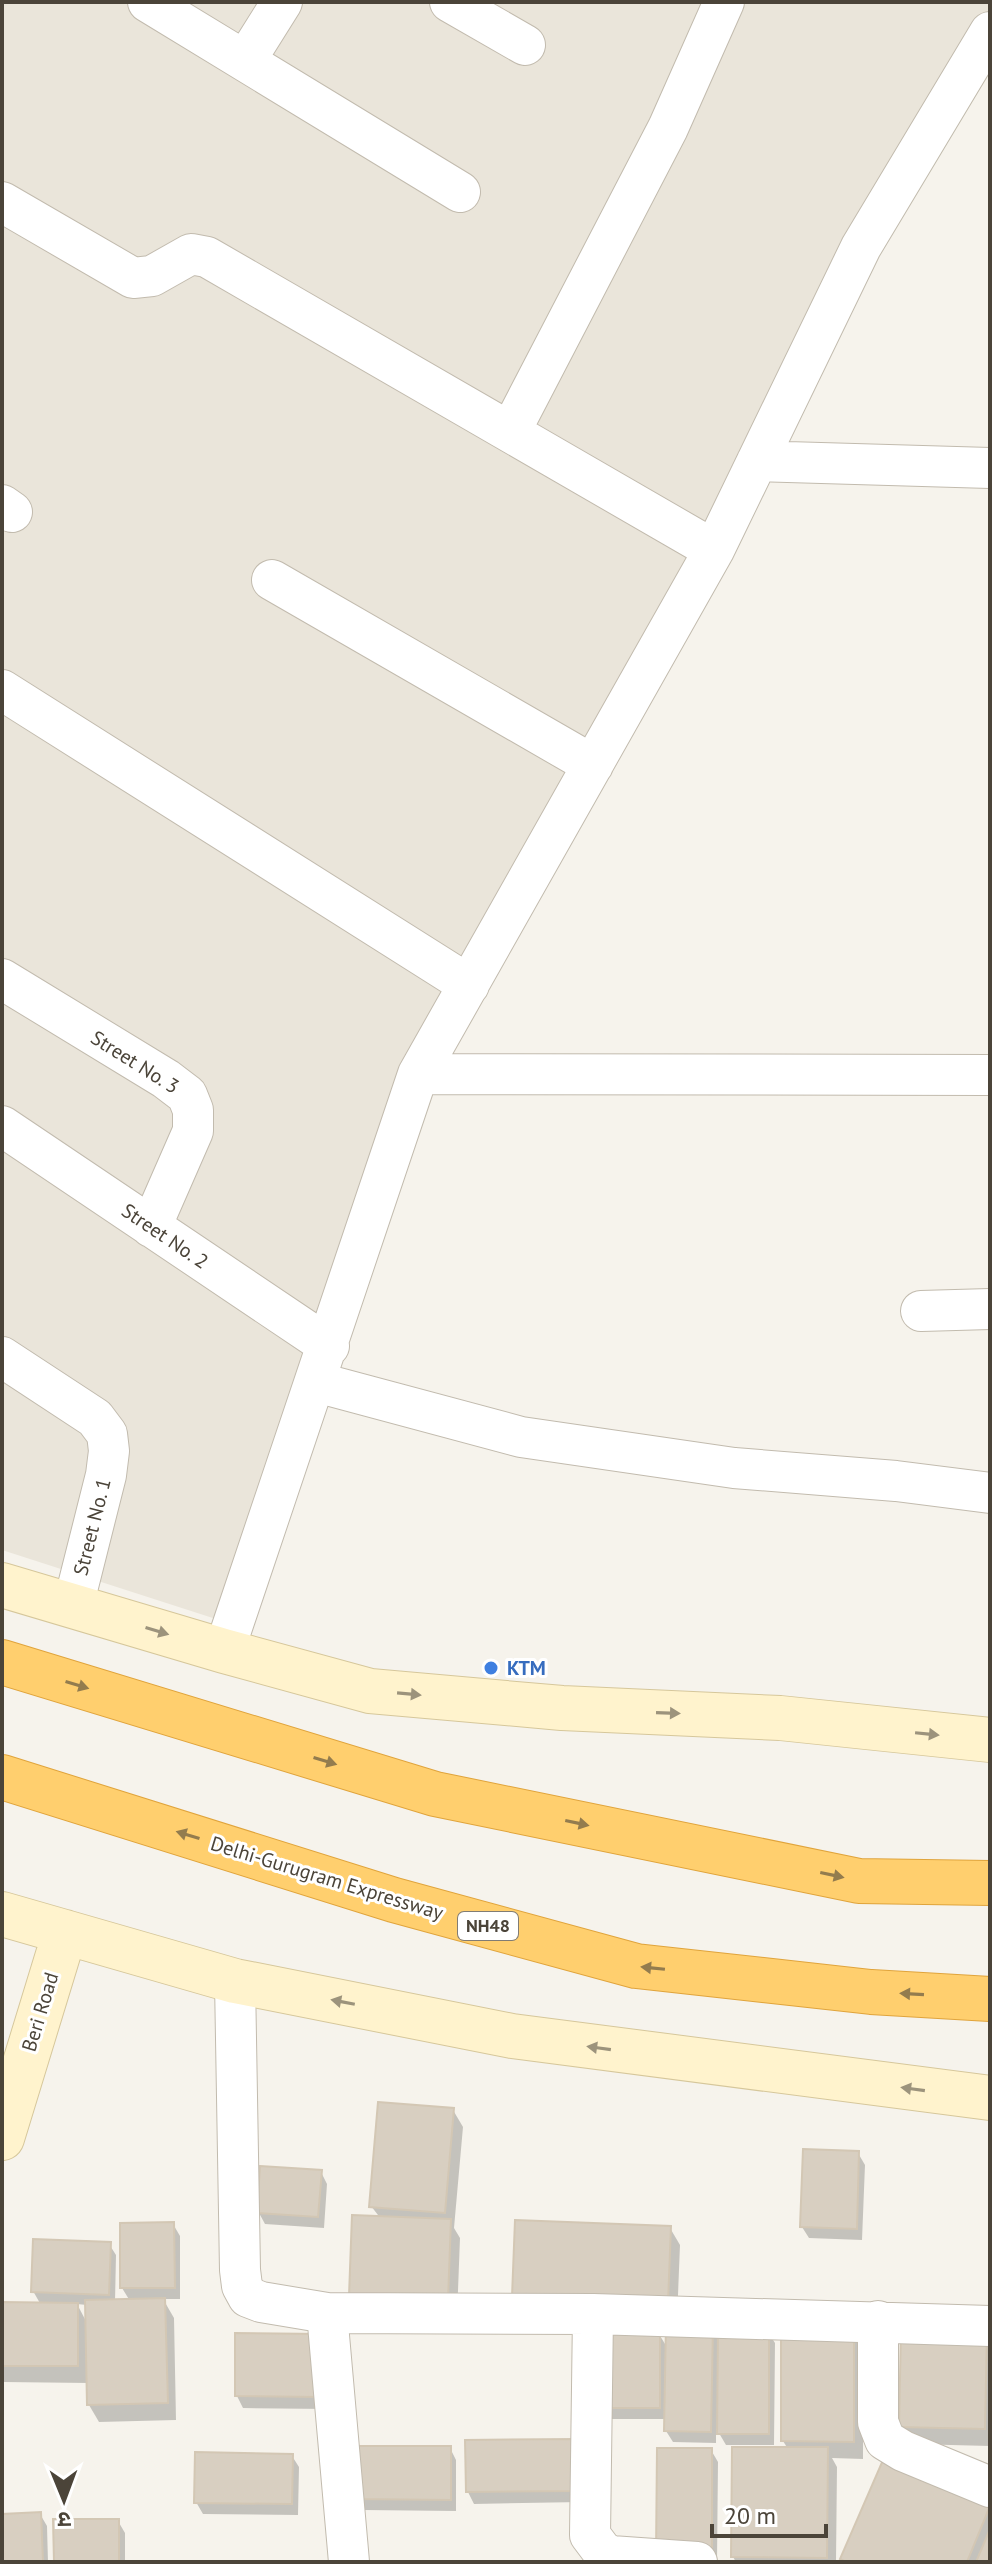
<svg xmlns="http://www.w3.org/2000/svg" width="992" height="2564" viewBox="0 0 992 2564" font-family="'PT Sans','Noto Sans Devanagari',sans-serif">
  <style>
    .residential { fill: #eae5da }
    .shadow { fill: #0003; fill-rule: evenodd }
    .building { fill: #d8cfc1; stroke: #d3c7b4; stroke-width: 2 }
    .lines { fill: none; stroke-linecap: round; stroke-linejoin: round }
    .street-casing { stroke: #c2bbae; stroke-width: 42 }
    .secondary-casing { stroke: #d6c79b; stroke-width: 46 }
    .highway-casing { stroke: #e0a43c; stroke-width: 46 }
    .street { stroke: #fff; stroke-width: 40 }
    .secondary { stroke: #fff3cd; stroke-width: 44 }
    .highway { stroke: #ffcf6e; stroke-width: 44 }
    .oneway { fill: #9c937c }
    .oneway2 { fill: #937c4e }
    .shop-dot { fill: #3f7fe0; stroke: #fff; stroke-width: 3 }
    .labels { text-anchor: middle; stroke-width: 6; stroke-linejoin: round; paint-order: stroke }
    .shield { fill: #fff; stroke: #817c74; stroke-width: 2 }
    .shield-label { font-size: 18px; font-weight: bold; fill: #4b4439 }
    .street-label { font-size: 20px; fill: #4b4439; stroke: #fff }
    .shop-label { font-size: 20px; font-weight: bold; fill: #366cbe; stroke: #fff; text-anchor: start }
  </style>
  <rect width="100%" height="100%" fill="#f6f3ec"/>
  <!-- residential -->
  <path class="residential" d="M2,2H990V32L366,1195L219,1620L2,1550Z"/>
  <!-- shadow -->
  <path class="shadow" d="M453,2110L463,2127L454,2228L460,2238L457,2317L371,2206Z
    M858,2153L865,2165L862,2240L809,2238L802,2227Z
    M321,2172L327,2184L324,2228L265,2224L259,2213Z
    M173,2224L180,2236V2299H163L174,2318L176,2420L99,2422L89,2405V2383L2,2382V2304L41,2305L33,2291L109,2244L116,2255L115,2302L130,2301L122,2288ZM77,2304L87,2305V2323Z
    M670,2228L680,2245L677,2320L524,2314Z
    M668,2325L768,2332L775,2343L774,2445H726L716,2428V2443L673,2442L666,2431V2419H608L601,2407L659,2334L668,2349Z
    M853,2334L863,2352V2459L832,2458L837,2467L836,2562H736L733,2557L788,2449L783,2441Z
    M990,2340V2446L911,2444L901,2427Z
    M327,2347V2409L243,2408L237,2396Z
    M575,2441L582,2502L474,2504L468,2492Z
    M450,2448L456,2460V2511L362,2510L355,2498Z
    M711,2450L718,2462L717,2562H662Z
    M292,2456L299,2467L298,2515L203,2514L196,2502Z
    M884,2462L989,2508L990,2562H844L842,2559Z
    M40,2514L47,2526L48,2562H2V2516Z
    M118,2521L125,2533V2562H56Z"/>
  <!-- building -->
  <path class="building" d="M378,2102L454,2108L445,2213L369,2207Z
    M803,2149L859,2151L857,2229L800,2227Z
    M260,2166L322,2170L318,2217L257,2213Z
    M352,2215L451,2219L448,2300L349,2296Z
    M515,2220L671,2226L668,2303L512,2297Z
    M174,2222L175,2288H120V2223Z
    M33,2239L111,2242L109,2295L31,2292Z
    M165,2298L168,2403L87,2405L85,2300Z
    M2,2302L78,2303V2366H2Z
    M666,2323L713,2324L711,2432L664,2431Z
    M718,2329L769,2330V2434H717Z
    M901,2329L987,2331L985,2429L899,2427Z
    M599,2332H660V2408H599Z
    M781,2332H854V2442L781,2441Z
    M235,2333L322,2334L321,2397L235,2396Z
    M576,2439L577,2491L466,2492L465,2440Z
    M353,2446H451V2500L353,2499Z
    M732,2447H828L827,2558L731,2557Z
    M657,2448H712V2556H656Z
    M195,2452L293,2454L292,2504L194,2503Z
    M883,2460L990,2506L967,2562H846L840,2559Z
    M41,2512L43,2562H2V2514Z
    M53,2519H119V2562H54Z
    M990,2529V2562H976Z"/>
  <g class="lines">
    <!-- street casing -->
    <g class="street-casing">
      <path id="street" d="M148,2L460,192
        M450,2L525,45
        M245,61L282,2
        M2,202L133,278L152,276L191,254L207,257L714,550
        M510,432L668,128L724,2
        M757,461L990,468
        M2,505L12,512
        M272,580L593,765
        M2,690L469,985
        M2,979L166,1079L187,1095L193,1110V1131L151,1227
        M418,1074L990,1075
        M2,1126L329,1346
        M921,1311L990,1309
        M2,1357L95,1418L107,1434L109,1451L106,1475L73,1606
        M316,1382L521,1437L734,1468L896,1481L990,1493
        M224,1651L418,1074L714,550L861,247L990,32
        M235,1981L240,2270L242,2286L248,2297L261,2302L327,2313L593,2314L990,2326
        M327,2313L349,2562
        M593,2314L590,2535L602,2551L611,2556L697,2562
        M878,2321V2422L885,2440L903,2451L990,2487"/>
    </g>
    <!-- secondary casing -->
    <g class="secondary-casing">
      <path id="secondary" d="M2,1585L224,1651L370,1691L562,1708L780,1718L990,1740
        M2,1914L235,1981L512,2036L990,2098
        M2,2138L65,1932"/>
    </g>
    <!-- highway casing -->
    <g class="highway-casing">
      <path id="highway" d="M2,1662L435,1794L859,1881L990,1883
        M2,1777L394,1900L636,1966L871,1992L990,1999"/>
    </g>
    <!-- street -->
    <use href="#street" class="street"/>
    <!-- secondary -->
    <use href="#secondary" class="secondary"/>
    <!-- highway -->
    <use href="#highway" class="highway"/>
  </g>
  <!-- one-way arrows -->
  <defs><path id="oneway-solid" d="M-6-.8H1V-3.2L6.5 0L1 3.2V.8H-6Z" transform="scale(2)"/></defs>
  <g class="oneway">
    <use href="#oneway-solid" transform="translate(157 1631) rotate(17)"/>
    <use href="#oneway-solid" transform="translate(409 1694) rotate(5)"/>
    <use href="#oneway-solid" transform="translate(668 1713) rotate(2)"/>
    <use href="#oneway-solid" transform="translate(927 1734) rotate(6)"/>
    <use href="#oneway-solid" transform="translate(343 2002) rotate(-169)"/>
    <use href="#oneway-solid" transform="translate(599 2048) rotate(-172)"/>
    <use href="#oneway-solid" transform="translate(913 2089) rotate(-172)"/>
  </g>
  <g class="oneway2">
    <use href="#oneway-solid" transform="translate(77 1685) rotate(17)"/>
    <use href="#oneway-solid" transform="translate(325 1761) rotate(17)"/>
    <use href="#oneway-solid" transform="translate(577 1823) rotate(12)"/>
    <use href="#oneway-solid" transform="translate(188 1835) rotate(-163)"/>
    <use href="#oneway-solid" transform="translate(832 1875) rotate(12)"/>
    <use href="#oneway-solid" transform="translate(653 1968) rotate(-174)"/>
    <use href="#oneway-solid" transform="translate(912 1994) rotate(-177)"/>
  </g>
  <!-- markers -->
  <circle class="shop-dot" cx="491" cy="1668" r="8"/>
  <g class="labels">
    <!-- shield labels -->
    <rect class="shield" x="458" y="1912" width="60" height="28" rx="6"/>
    <g class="shield-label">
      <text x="488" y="1932">NH48</text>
    </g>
    <!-- street labels -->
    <g class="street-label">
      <text transform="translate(135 1062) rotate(32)" y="7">Street No. 3</text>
      <text transform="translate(165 1236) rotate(34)" y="7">Street No. 2</text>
      <text transform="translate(92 1527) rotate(-76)" y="7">Street No. 1</text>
      <text transform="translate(327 1878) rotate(17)" y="7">Delhi-Gurugram Expressway</text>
      <text transform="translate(40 2012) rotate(-73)" y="7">Beri Road</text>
    </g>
    <!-- shop labels -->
    <g class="shop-label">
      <text x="507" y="1675">KTM</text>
    </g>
  </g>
  <!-- border -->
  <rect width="992" height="2564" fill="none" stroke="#4b4439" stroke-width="8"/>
  <!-- north arrow -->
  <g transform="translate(64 2500) rotate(179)" stroke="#ffffff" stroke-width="6" paint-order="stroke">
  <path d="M0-6L14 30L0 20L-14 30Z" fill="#4b4439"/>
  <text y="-12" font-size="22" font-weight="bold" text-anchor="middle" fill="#4b4439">उ</text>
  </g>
  <!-- scale -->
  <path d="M712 2524v12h114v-12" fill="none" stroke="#4b4439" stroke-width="4"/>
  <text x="724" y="2524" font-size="24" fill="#4b4439" stroke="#ffffff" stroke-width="6" paint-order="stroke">20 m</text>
</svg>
